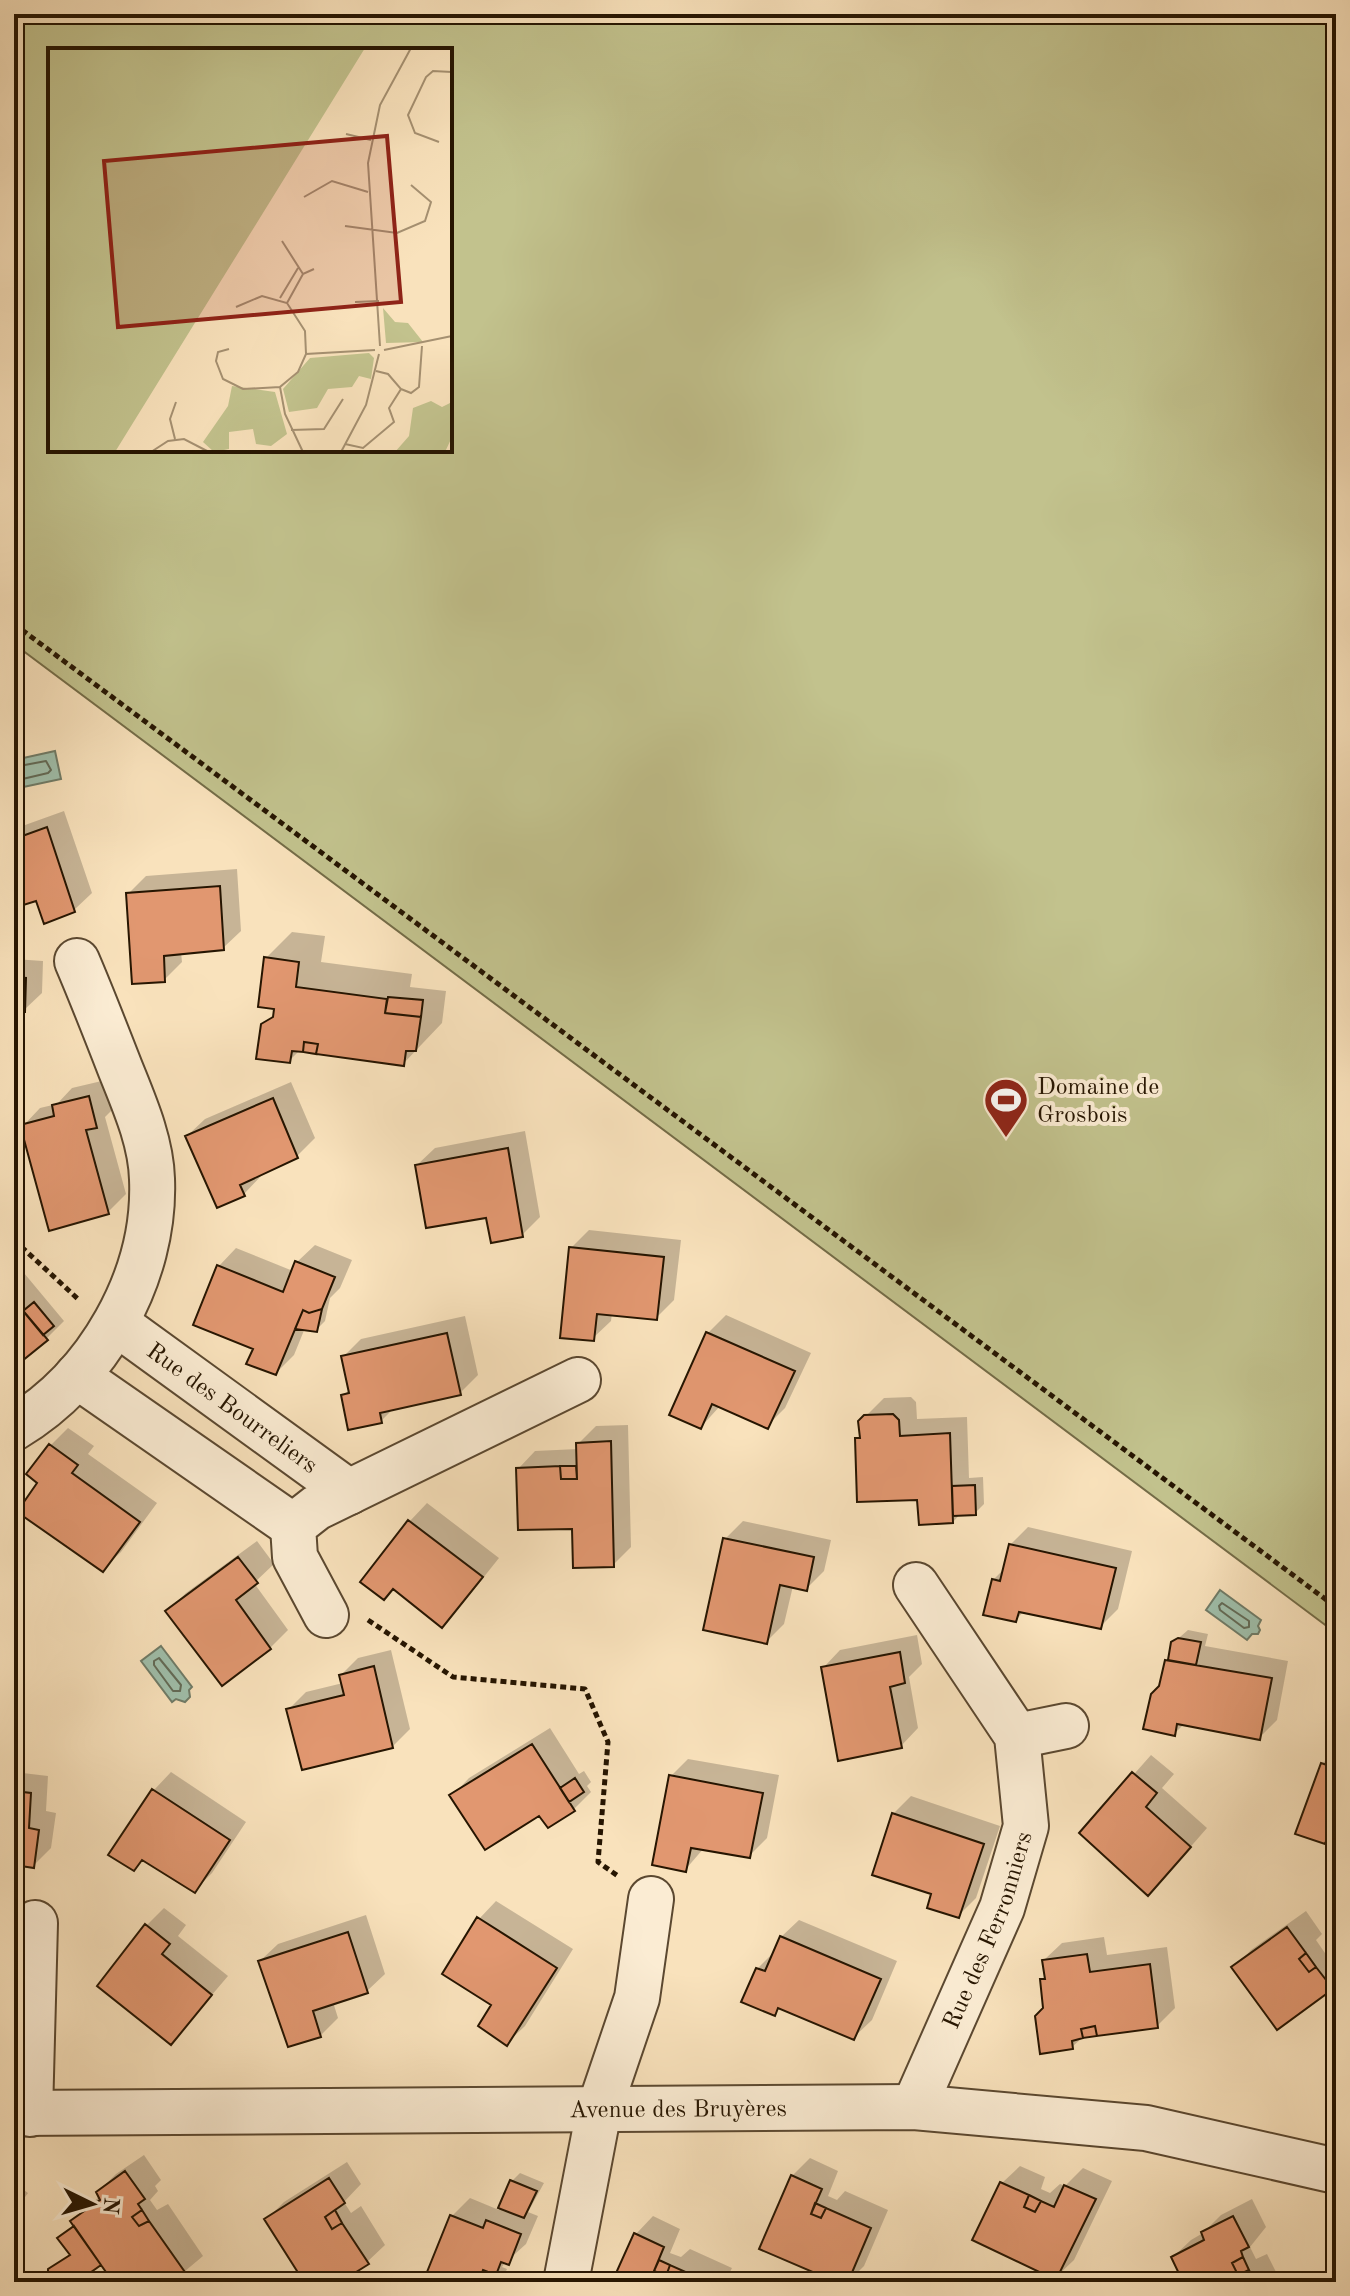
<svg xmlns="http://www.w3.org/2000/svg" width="1350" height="2296" viewBox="0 0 1350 2296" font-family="'Old Standard TT',serif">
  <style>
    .green { fill: #c2c28d; stroke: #746c47; stroke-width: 2; fill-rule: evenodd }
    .water { fill: #9fbfab; stroke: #6f7b67; stroke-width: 2 }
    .shadow { fill: #0003 }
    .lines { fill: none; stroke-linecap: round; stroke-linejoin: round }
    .shore { stroke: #626a56; stroke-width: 2 }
    .building { fill: #e19770; stroke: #261501; stroke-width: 2 }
    .minor-casing { stroke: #5b4830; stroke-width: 48 }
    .path { stroke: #261501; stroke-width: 5; stroke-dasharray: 6 4; stroke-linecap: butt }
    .minor { stroke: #fbecd3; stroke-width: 44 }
    .labels { text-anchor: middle; stroke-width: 8; stroke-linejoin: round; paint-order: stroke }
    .poi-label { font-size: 24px; fill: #261501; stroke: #fbecd3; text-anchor: start }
    .street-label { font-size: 24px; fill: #261501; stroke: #fbecd3 }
    .inset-road { fill: none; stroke: #a59071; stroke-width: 2 }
    .view { fill: #8f2418; fill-opacity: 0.15; stroke: #8f2418; stroke-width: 4 }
    .inset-edge { fill: none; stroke: #261501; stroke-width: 4 }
  </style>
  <rect width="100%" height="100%" fill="#f9e2bc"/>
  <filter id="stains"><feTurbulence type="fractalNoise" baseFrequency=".0025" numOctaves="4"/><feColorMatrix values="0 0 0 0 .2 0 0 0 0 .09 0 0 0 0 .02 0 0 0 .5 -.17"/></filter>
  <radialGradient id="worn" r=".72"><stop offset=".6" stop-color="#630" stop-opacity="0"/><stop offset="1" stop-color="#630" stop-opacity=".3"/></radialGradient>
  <!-- green -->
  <path class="green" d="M14,14H1336V1633L14,644ZM50,50H450V450H50Z"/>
  <!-- water -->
  <path class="water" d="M55,751L61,779L14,789V760Z
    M1220,1590L1261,1620L1258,1626L1260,1630L1258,1634H1252L1247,1640L1206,1610Z
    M161,1646L192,1687L189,1690L190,1697L185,1702L176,1699L172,1702L141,1661Z"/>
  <!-- shadow -->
  <path class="shadow" d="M64,811L92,893L74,910L37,898L14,906V829Z
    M237,869L241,931L223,948L181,952L182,962L164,980L128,894L146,876Z
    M292,932L325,936L321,962L412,974L410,987L446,991L442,1023L403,1064L300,1050L289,1061L263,1025L276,1013L266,958Z
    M14,959L43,961L42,993L24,1010H21L18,1051L14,1055Z
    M106,1080L114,1108L105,1117L126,1194L108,1212L23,1126L40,1108L57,1104L72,1088Z
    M291,1082L315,1138L297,1156L260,1173L261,1176L244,1194L187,1136L205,1119Z
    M525,1131L540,1217L522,1235L488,1215L417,1165L435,1148Z
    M589,1230L681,1240L674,1300L656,1318L612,1313L611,1321L593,1338L571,1248Z
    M315,1245L352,1260L340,1288L330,1298L325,1321L316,1330L305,1328L294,1355L276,1373L219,1266L236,1248L293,1271L297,1262Z
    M14,1261L64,1321L46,1339L14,1348Z
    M726,1315L811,1353L785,1408L767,1426L720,1406L701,1427L672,1414L708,1333Z
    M465,1316L478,1375L460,1393L394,1408L381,1421L343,1396L350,1389L343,1357L361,1339Z
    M911,1397L916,1402L917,1419L967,1417L969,1478L983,1477L984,1504L975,1513H961L953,1522L919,1497L857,1439L861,1435L860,1422L884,1398Z
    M628,1425L631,1547L613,1565L518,1469L535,1451L578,1449V1444L596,1426Z
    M68,1428L94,1446L88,1454L157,1503L121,1552L103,1569L40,1482L50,1446Z
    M427,1503L499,1558L459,1608L442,1626L394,1588L363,1582L410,1521Z
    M743,1521L831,1540L824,1571L806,1589L793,1586L784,1624L766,1642L725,1539Z
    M1028,1527L1132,1551L1118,1609L1100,1627L1024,1611L1016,1620L993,1580L1004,1569L1010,1545Z
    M257,1541L274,1564L254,1583L288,1630L270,1648L222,1683L168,1611L186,1593Z
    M1188,1630L1208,1634L1205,1646L1288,1661L1277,1720L1259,1738L1184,1724L1174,1734L1162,1686L1173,1643Z
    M917,1635L922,1664L909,1677L918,1728L901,1746L823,1668L840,1650Z
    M391,1650L410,1729L392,1747L288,1710L306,1692L343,1683L341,1675L358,1658Z
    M550,1728L579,1774L584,1771L591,1782L587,1786L591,1792L573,1810L540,1814L452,1796L469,1778Z
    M1336,1750V1846L1322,1764Z
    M1151,1755L1174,1774L1162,1788L1207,1828L1166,1875L1082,1833Z
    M688,1759L779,1775L767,1838L749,1856L704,1848L685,1870L671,1776Z
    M14,1772L48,1776L46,1811L56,1813L51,1848L34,1865L14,1863Z
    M171,1772L246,1822L212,1873L194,1891L143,1859L134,1868L111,1854L154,1790Z
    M911,1796L1000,1826L976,1898L958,1916L893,1814Z
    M496,1901L573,1949L525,2026L507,2043L494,2005L479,1919Z
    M164,1908L186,1925L178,1936L228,1976L171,2043L100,1986L147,1925Z
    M1306,1911L1322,1934L1316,1940L1327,1956L1334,1951L1336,1953V1983L1331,1988L1234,1968L1251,1950Z
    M366,1915L385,1974L367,1991L333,2002L338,2018L320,2036L260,1961L278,1944Z
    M799,1920L897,1961L872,2020L854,2037L781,2007L774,2014L757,1969L775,1951L781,1937Z
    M1104,1937L1107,1955L1167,1947L1175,2008L1157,2026L1083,2037L1072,2047L1042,1980L1046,1975L1044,1960L1062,1943Z
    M144,2155L161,2180L155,2186L158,2191L150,2200L157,2210L168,2204L203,2256L172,2282H115L101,2262L74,2282H51L50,2270L71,2253L60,2238L75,2225L72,2221L100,2196L98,2192L116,2174Z
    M810,2158L838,2171L828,2196L837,2200L845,2191L888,2210L864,2266L848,2282H841L792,2176Z
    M347,2162L361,2184L344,2202L351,2213L361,2206L385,2245L367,2262L336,2282H306L266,2220L284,2202Z
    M1020,2166L1045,2177L1041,2189L1050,2193L1060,2184L1065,2186L1083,2168L1112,2181L1074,2260L1056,2277L1002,2183Z
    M520,2173L544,2183L528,2212L538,2216L526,2244L504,2264L502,2267L507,2269L501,2282H425L452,2216L470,2198L499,2210L512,2181Z
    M14,2183L28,2193L14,2212Z
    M1252,2199L1266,2227L1250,2247L1256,2259L1267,2254L1281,2282H1185L1173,2257L1191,2240L1203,2233L1221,2215Z
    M653,2216L680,2229L670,2253L681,2257L690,2249L732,2268L725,2282H615L636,2234Z"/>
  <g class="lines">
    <!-- shore -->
    <path class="shore" d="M14,767L46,761L51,770L48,773L14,781
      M1222,1603L1249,1621V1627L1244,1628L1220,1610L1219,1606Z
      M159,1658L181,1685L180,1691H173L154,1665V1661Z"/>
  </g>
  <!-- building -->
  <path class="building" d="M47,827L75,912L44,924L36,901L14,908V839Z
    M220,886L224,950L164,956L165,982L132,984L126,893Z
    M264,957L299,962L296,987L387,999L385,1013L421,1017L416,1051H406L404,1066L316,1054L318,1044L304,1042L303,1052L292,1051L290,1063L256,1059L261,1024L273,1017L274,1009L258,1007Z
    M14,977L26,978L25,1012H14Z
    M388,997L423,1000L421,1017L385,1013Z
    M304,1042L318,1044L316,1054L303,1052Z
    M89,1096L97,1128L86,1130L109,1214L49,1231L20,1125L54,1116L52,1105Z
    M273,1098L298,1158L240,1185L245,1196L217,1208L185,1136Z
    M508,1148L523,1237L491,1243L486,1218L426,1228L415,1165Z
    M569,1247L664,1257L657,1320L597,1314L594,1341L560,1338Z
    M295,1261L335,1277L322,1309L309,1313L303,1310L276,1375L246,1364L253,1349L193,1325L217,1265L283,1292Z
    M14,1300L48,1340L22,1361L14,1351Z
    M34,1302L54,1326L43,1335L23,1311Z
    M322,1309L317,1332L295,1329L303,1310L309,1313Z
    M706,1332L795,1371L768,1429L712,1404L701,1429L669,1415Z
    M447,1333L461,1395L380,1413L382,1423L348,1430L341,1395L349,1393L341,1356Z
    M893,1414L899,1420L900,1436L950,1433L953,1523L919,1525L917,1500L857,1502L855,1438H860L858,1421L864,1415Z
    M611,1441L614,1567L573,1568L572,1529L518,1530L516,1468L560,1466L561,1479H577L576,1443Z
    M49,1444L78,1465L72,1473L140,1522L103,1572L17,1512L37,1483L26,1474Z
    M560,1466H576L577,1479H561Z
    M975,1485L976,1515L953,1516L952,1486Z
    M408,1520L483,1577L442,1628L393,1589L384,1600L360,1582Z
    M723,1538L814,1557L807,1591L780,1585L767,1644L703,1630Z
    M1009,1544L1116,1568L1101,1629L1019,1612L1016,1622L983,1615L992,1579L1000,1581Z
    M238,1557L258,1583L236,1600L271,1649L222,1686L165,1611Z
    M1178,1638L1201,1642L1196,1665L1168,1660L1171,1642Z
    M900,1652L905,1683L890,1687L902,1748L838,1761L821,1667Z
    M1165,1660L1272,1678L1260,1740L1177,1724L1175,1736L1143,1729L1151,1694L1159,1686Z
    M374,1666L393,1748L302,1770L286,1709L344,1695L339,1675Z
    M532,1744L575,1811L548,1828L539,1816L485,1850L449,1795Z
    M1321,1763L1336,1768V1838L1328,1836L1325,1844L1295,1834Z
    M1132,1772L1157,1793L1146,1807L1191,1847L1148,1896L1079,1833Z
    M669,1775L763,1793L750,1858L691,1848L686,1872L652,1865Z
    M575,1778L584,1792L569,1802L560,1788Z
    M152,1789L230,1840L195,1893L142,1860L134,1871L108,1855Z
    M14,1791L31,1793L29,1828L39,1830L34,1868L14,1865Z
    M892,1813L984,1844L959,1918L927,1908L931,1894L872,1875Z
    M1328,1836L1336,1838V1848L1325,1844Z
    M477,1917L557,1968L507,2046L478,2026L491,2005L442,1974Z
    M145,1924L170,1944L162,1954L212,1995L171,2045L97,1986Z
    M1287,1927L1306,1953L1299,1959L1309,1972L1316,1967L1333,1989L1277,2030L1231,1967Z
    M348,1932L368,1993L313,2011L321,2037L288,2047L258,1961Z
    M780,1936L881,1979L854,2040L778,2008L775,2016L741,2002L756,1968L765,1971Z
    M1306,1953L1316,1967L1309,1972L1299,1959Z
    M1087,1954L1090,1972L1150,1964L1158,2028L1097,2036L1095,2026L1081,2029L1083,2038L1072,2041L1073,2049L1040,2054L1035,2016L1043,2008L1040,1979H1045L1042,1960Z
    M1095,2026L1097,2036L1083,2038L1081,2029Z
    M125,2171L145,2199L138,2204L142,2210L132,2217L139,2226L149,2221L187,2275L176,2282H113L70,2221L100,2200L96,2192Z
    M791,2175L822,2189L811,2214L821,2218L826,2208L871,2228L848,2282H836L759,2249Z
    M329,2178L345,2203L325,2217L332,2229L342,2223L369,2264L340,2282H304L264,2219Z
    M510,2180L537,2191L524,2218L498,2208Z
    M1000,2182L1029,2195L1024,2207L1035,2212L1041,2201L1054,2207L1064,2185L1096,2199L1056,2280L972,2240Z
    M1029,2195L1041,2201L1035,2212L1024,2207Z
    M815,2203L826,2208L821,2218L811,2214Z
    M142,2210L149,2221L139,2226L132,2217Z
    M335,2210L342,2223L332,2229L325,2217Z
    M450,2215L483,2228L486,2220L521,2234L509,2265L501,2262L496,2275L483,2270L479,2282H423Z
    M1233,2216L1249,2247L1241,2251L1243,2257L1232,2263L1238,2275L1249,2270L1255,2282H1183L1171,2257L1204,2240L1201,2232Z
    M74,2226L101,2265L77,2282H48V2269L70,2255L57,2238Z
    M634,2233L664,2247L654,2271L666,2276L670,2265L708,2282H612Z
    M1243,2257L1249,2270L1238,2275L1232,2263Z
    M659,2260L670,2265L666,2276L654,2271Z
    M483,2270L496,2275L493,2282H479Z"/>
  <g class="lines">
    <!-- minor casing -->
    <g class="minor-casing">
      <g id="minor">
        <path id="s1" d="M116,1323L349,1492"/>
        <path d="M77,1376L293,1526"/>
        <path d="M14,1428C98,1378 156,1277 152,1179C151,1141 134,1103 120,1068C106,1032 92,996 77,961"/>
        <path d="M326,1615L295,1557L293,1526L316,1508L578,1380"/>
        <path d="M1017,1736L1066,1726"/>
        <path id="s2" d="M914,2107L1002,1908L1026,1826L1017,1736L916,1585"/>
        <path id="s3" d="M14,2113L914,2107L1146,2128L1336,2171"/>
        <path d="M30,2114L35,1923"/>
        <path d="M566,2282L599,2110L637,1998L651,1899"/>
      </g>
    </g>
    <!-- path -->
    <path class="path" d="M14,624L1336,1607
      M14,1240L78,1299
      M368,1620L453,1677L585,1689L608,1742L598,1862L618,1876"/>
    <!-- minor -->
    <use href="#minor" class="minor"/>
  </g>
  <!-- icons -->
  <defs>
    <g id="stadium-pin" transform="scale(2.3)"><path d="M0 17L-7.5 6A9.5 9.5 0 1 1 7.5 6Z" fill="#8f2418" stroke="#fbecd3"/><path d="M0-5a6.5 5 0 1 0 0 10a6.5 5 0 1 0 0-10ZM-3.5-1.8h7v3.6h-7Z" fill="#fff"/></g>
  </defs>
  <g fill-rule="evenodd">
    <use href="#stadium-pin" x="1006" y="1100"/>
  </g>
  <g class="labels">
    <!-- poi labels -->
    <g class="poi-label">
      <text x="1037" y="1094">Domaine de<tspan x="1037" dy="28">Grosbois</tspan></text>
    </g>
    <!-- street labels -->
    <g class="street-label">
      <text dy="8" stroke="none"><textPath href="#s1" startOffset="144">Rue des Bourreliers</textPath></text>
      <text dy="8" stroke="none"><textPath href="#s2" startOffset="192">Rue des Ferronniers</textPath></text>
      <text dy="8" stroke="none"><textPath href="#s3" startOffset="664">Avenue des Bruyères</textPath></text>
    </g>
  </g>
  <!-- overview -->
  <g transform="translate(48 48)">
    <rect width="404" height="404" fill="#f9e2bc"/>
    <path d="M0,0H317L67,404H0ZM335,260L347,274L360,275L375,294L338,295ZM321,305L326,310L323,331L311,328L304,339L280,341L269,360L241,364L235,341L262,310ZM184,338L227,344L239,386L223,398L208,396L205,381L181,384V401L166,404L155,394L180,358ZM383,353L394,359L404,354V389L397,404H347L361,388L365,360Z" fill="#c2c28d"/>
    <path class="inset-road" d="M298,86L323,92M391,94L367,85L360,67L378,29L385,23L404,24M256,149L284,133L320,144M297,178L349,185L377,173L383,154L363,137M234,193L255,226L266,221M232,250L250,220M307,254L331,253M239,255L255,226M188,259L214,248L239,255L257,283L258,306M332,298L320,115L332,57L363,0M181,301L170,304L168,313L175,331L195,341L232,339M336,302L404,288M353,341L363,345L371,339L374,298M243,382L276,381L295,351M127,391L122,371L128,354M297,396L315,400L346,374L341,360L353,341L340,326L328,323M103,404L120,393L136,391L161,404M255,404L237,366L232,339L250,324L258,306L327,302M293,404L318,357L331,306"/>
    <path class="view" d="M339,88L353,254L70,279L56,113Z"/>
    <rect width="404" height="404" class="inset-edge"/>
  </g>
  <!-- margin -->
  <rect width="1350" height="2296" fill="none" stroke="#f9e2bc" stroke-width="48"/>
  <rect x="16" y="16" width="1318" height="2264" fill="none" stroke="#261501" stroke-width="4"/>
  <rect x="24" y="24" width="1302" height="2248" fill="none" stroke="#261501" stroke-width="2"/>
  <!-- north arrow -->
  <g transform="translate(92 2204) rotate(95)" stroke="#fbecd3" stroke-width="6" paint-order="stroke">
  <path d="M0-6L14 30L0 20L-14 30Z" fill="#261501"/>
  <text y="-12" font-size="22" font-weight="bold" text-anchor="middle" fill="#261501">N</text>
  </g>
  <rect width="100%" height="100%" filter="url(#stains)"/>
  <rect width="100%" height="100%" fill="url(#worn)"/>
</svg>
